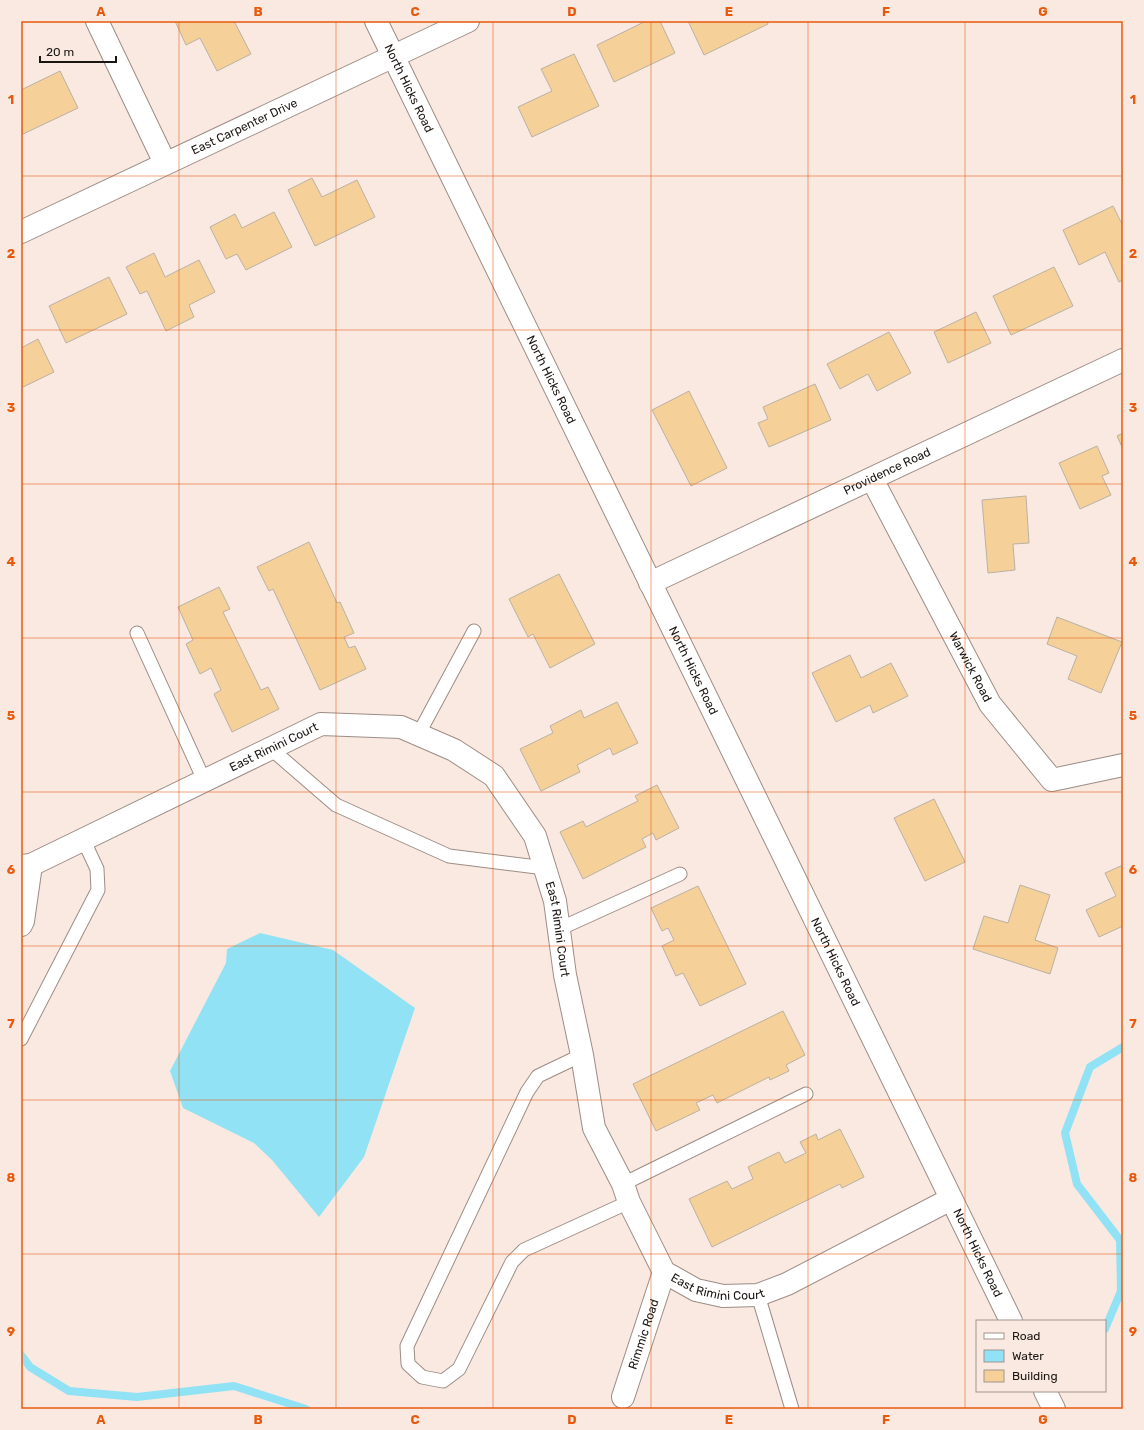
<svg xmlns="http://www.w3.org/2000/svg" width="1144" height="1430" viewBox="0 0 1144 1430" font-family="Rubik,sans-serif">
  <style>
    .water { fill: #90e2f4 }
    .lines { fill: none; stroke-linecap: round; stroke-linejoin: round }
    .stream { stroke: #90e2f4; stroke-width: 8 }
    .building { fill: #f5d098; stroke: #bab1a4 }
    .lane-casing { stroke: #9c8d85; stroke-width: 15 }
    .street-casing { stroke: #9c8d85; stroke-width: 24 }
    .secondary-casing { stroke: #9c8d85; stroke-width: 24 }
    .lane { stroke: #fff; stroke-width: 13 }
    .street { stroke: #fff; stroke-width: 22 }
    .secondary { stroke: #fff; stroke-width: 22 }
    .grid { fill: none; stroke: #e8590c; stroke-width: 1; stroke-opacity: 0.55 }
    .labels { text-anchor: middle; stroke-width: 3; stroke-linejoin: round; paint-order: stroke }
    .street-label { font-size: 12px; fill: #1a1512; stroke: #fae9e1 }
    .neatline { fill: none; stroke: #e8590c; stroke-width: 1.5 }
    .grid-label { font-size: 13px; text-anchor: middle; font-weight: bold; fill: #e8590c }
  </style>
  <rect width="100%" height="100%" fill="#fae9e1"/>
  <!-- water -->
  <path class="water" d="M260,933L333,950L415,1008L364,1157L319,1217L272,1160L254,1143L183,1108L170,1071L226,963L227,949Z"/>
  <g class="lines">
    <!-- stream -->
    <path class="stream" d="M1105,1329L1121,1291L1120,1240L1077,1184L1065,1133L1090,1067L1123,1047
      M21,1355L30,1367L69,1391L137,1397L234,1386L306,1409"/>
  </g>
  <!-- building -->
  <path class="building" d="M175,21H234L251,54L217,71L200,38L186,45Z
    M646,21H660L675,53L614,82L597,45Z
    M688,21H767L768,24L704,55Z
    M574,54L599,106L532,137L518,107L552,91L541,69Z
    M60,71L78,108L21,135V90Z
    M312,178L322,197L357,180L375,217L315,246L288,190Z
    M1113,206L1123,226V280L1119,282L1105,252L1079,265L1063,230Z
    M274,212L292,247L246,270L237,254L226,259L210,227L235,214L242,228Z
    M154,253L165,277L199,260L215,292L189,305L194,317L166,331L147,291L140,294L126,267Z
    M1054,267L1073,306L1011,335L993,296Z
    M109,277L127,314L66,343L49,306Z
    M976,312L991,343L948,363L934,332Z
    M889,332L911,373L877,391L868,374L840,389L827,364Z
    M38,339L54,372L21,388V348Z
    M815,384L831,420L769,447L758,423L768,419L763,407Z
    M689,391L727,468L691,486L652,410Z
    M1123,433V449L1117,436Z
    M1097,446L1109,473L1102,476L1111,495L1080,509L1059,463Z
    M1026,496L1029,543L1013,544L1015,570L988,573L982,500Z
    M309,542L337,603L340,602L354,633L344,637L349,648L355,646L366,669L320,690L273,589L269,591L257,567Z
    M559,574L595,644L550,668L533,634L528,637L509,599Z
    M219,587L230,609L223,612L261,690L268,687L279,709L232,732L214,694L221,690L211,668L200,674L186,644L193,640L178,607Z
    M1057,617L1122,642L1101,693L1068,679L1077,656L1047,644Z
    M850,655L861,678L891,663L908,696L873,713L870,705L836,722L812,673Z
    M617,702L638,743L613,755L610,748L577,765L580,772L541,791L520,749L553,733L550,726L581,710L584,718Z
    M657,785L679,828L656,840L653,833L642,839L646,847L583,879L560,832L583,821L586,827L638,801L635,796Z
    M934,799L965,862L925,881L894,818Z
    M1123,865V926L1099,937L1086,910L1116,896L1105,873Z
    M1020,885L1050,895L1035,940L1058,948L1050,974L973,949L984,916L1008,923Z
    M698,886L746,984L700,1006L683,973L676,976L662,946L674,940L668,928L662,931L651,908Z
    M783,1011L805,1055L786,1065L789,1071L770,1080L769,1077L717,1103L713,1095L696,1103L700,1110L656,1131L633,1084Z
    M840,1129L864,1177L842,1188L840,1184L712,1247L689,1199L727,1181L732,1189L753,1179L748,1167L779,1152L785,1163L806,1153L800,1142L816,1134L818,1140Z"/>
  <g class="lines">
    <!-- lane casing -->
    <g class="lane-casing">
      <path id="lane" d="M137,633L204,780
        M418,735L474,631
        M270,748L336,805L449,856L545,868
        M559,929L680,874
        M21,1039L98,890L97,869L83,839
        M582,1055L538,1076L527,1092L407,1346L408,1364L422,1377L443,1381L459,1369L512,1262L524,1250L629,1202
        M623,1184L806,1094
        M758,1295L792,1409"/>
    </g>
    <!-- street casing -->
    <g class="street-casing">
      <g id="street">
        <path d="M97,21L165,163"/>
        <path id="s1" d="M21,232L468,21"/>
        <path id="s2" d="M872,479L990,704L1052,780L1123,765"/>
        <path id="s3" d="M650,583L1123,360"/>
        <path id="s4" d="M21,866L31,865L321,724L401,727L454,750L494,776L535,836L555,901L565,975L582,1055L594,1128L623,1184L629,1202L664,1272L696,1290L723,1296L758,1295L787,1284L951,1199"/>
        <path d="M21,925L23,921L31,865"/>
        <path id="s5" d="M623,1397L664,1272"/>
      </g>
    </g>
    <!-- secondary casing -->
    <g class="secondary-casing">
      <g id="secondary">
        <path id="s6" d="M376,21L1011,1321"/>
        <path d="M1045,1391L1054,1409"/>
      </g>
    </g>
    <!-- lane -->
    <use href="#lane" class="lane"/>
    <!-- street -->
    <use href="#street" class="street"/>
    <!-- secondary -->
    <use href="#secondary" class="secondary"/>
  </g>
  <!-- grid -->
  <path class="grid" d="M179,21V1409M336,21V1409M493,21V1409M651,21V1409M808,21V1409M965,21V1409M21,176H1123M21,330H1123M21,484H1123M21,638H1123M21,792H1123M21,946H1123M21,1100H1123M21,1254H1123"/>
  <g class="labels">
    <!-- street labels -->
    <g class="street-label">
      <text dy="4" stroke="none"><textPath href="#s6" startOffset="75">North Hicks Road</textPath></text>
      <text dy="4" stroke="none"><textPath href="#s1" startOffset="247">East Carpenter Drive</textPath></text>
      <text dy="4" stroke="none"><textPath href="#s6" startOffset="399">North Hicks Road</textPath></text>
      <text dy="4" stroke="none"><textPath href="#s3" startOffset="262">Providence Road</textPath></text>
      <text dy="4" stroke="none"><textPath href="#s2" startOffset="212">Warwick Road</textPath></text>
      <text dy="4" stroke="none"><textPath href="#s6" startOffset="723">North Hicks Road</textPath></text>
      <text dy="4" stroke="none"><textPath href="#s4" startOffset="280">East Rimini Court</textPath></text>
      <text dy="4" stroke="none"><textPath href="#s4" startOffset="687">East Rimini Court</textPath></text>
      <text dy="4" stroke="none"><textPath href="#s6" startOffset="1047">North Hicks Road</textPath></text>
      <text dy="4" stroke="none"><textPath href="#s6" startOffset="1371">North Hicks Road</textPath></text>
      <text dy="4" stroke="none"><textPath href="#s4" startOffset="1107">East Rimini Court</textPath></text>
      <text dy="4" stroke="none"><textPath href="#s5" startOffset="66">Rimmic Road</textPath></text>
    </g>
  </g>
  <!-- border -->
  <rect width="1144" height="1430" fill="none" stroke="#fae9e1" stroke-width="44"/>
  <!-- legend -->
  <rect x="976" y="1320" width="130" height="72" fill="#fae9e1" stroke="#a0948e"/>
  <rect x="984" y="1333" width="20" height="6" fill="#ffffff" stroke="#a0948e"/>
  <text x="1012" y="1340" font-size="12" fill="#1a1512">Road</text>
  <rect x="984" y="1350" width="20" height="12" fill="#90e2f4" stroke="#a0948e"/>
  <text x="1012" y="1360" font-size="12" fill="#1a1512">Water</text>
  <rect x="984" y="1370" width="20" height="12" fill="#f5d098" stroke="#a0948e"/>
  <text x="1012" y="1380" font-size="12" fill="#1a1512">Building</text>
  <!-- scale -->
  <path d="M40 56v6h76v-6" fill="none" stroke="#1a1512" stroke-width="2"/>
  <text x="46" y="56" font-size="12" fill="#1a1512" stroke="#fae9e1" stroke-width="3" paint-order="stroke">20 m</text>
  <rect x="22" y="22" width="1100" height="1386" class="neatline"/>
  <g class="grid-label">
    <text x="101" y="16">A</text>
    <text x="258" y="16">B</text>
    <text x="415" y="16">C</text>
    <text x="572" y="16">D</text>
    <text x="729" y="16">E</text>
    <text x="886" y="16">F</text>
    <text x="1043" y="16">G</text>
    <text x="11" y="104">1</text>
    <text x="1133" y="104">1</text>
    <text x="11" y="258">2</text>
    <text x="1133" y="258">2</text>
    <text x="11" y="412">3</text>
    <text x="1133" y="412">3</text>
    <text x="11" y="566">4</text>
    <text x="1133" y="566">4</text>
    <text x="11" y="720">5</text>
    <text x="1133" y="720">5</text>
    <text x="11" y="874">6</text>
    <text x="1133" y="874">6</text>
    <text x="11" y="1028">7</text>
    <text x="1133" y="1028">7</text>
    <text x="11" y="1182">8</text>
    <text x="1133" y="1182">8</text>
    <text x="11" y="1336">9</text>
    <text x="1133" y="1336">9</text>
    <text x="101" y="1424">A</text>
    <text x="258" y="1424">B</text>
    <text x="415" y="1424">C</text>
    <text x="572" y="1424">D</text>
    <text x="729" y="1424">E</text>
    <text x="886" y="1424">F</text>
    <text x="1043" y="1424">G</text>
  </g>
</svg>
